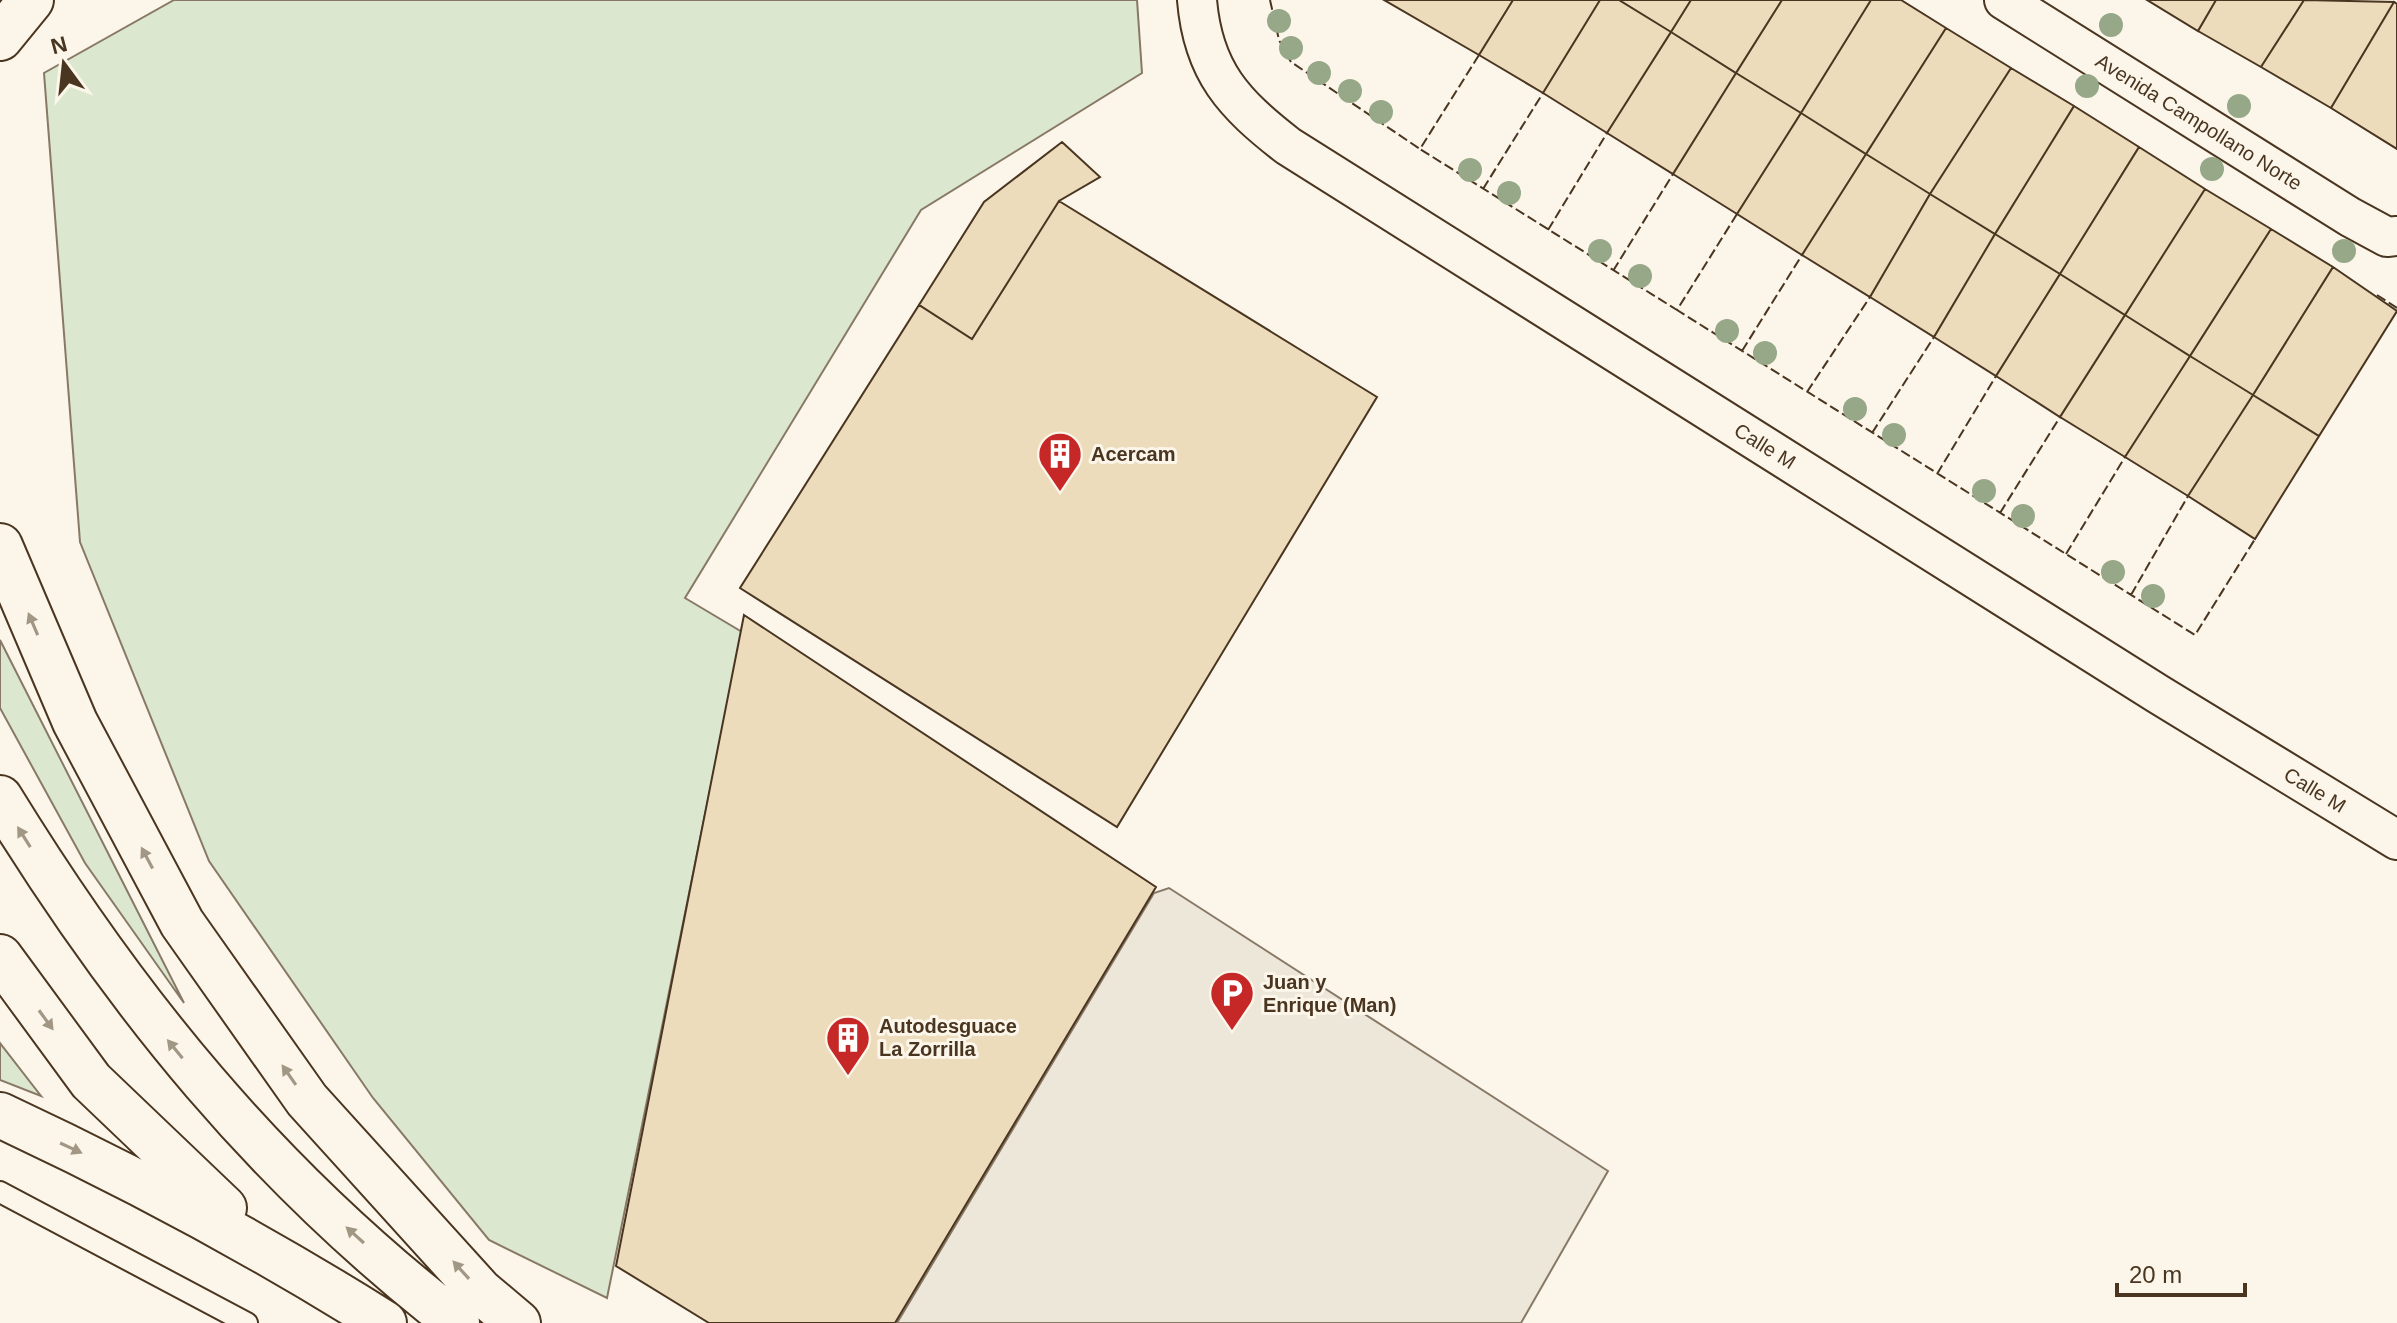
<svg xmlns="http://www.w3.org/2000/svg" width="2397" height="1323" viewBox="0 0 2397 1323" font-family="Arial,sans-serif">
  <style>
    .green { fill: #dce7d0; stroke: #887966; stroke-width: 2 }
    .parking { fill: #ede7d9; stroke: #887966; stroke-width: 2 }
    .building { fill: #ecdcbc; stroke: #4a3520; stroke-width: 2 }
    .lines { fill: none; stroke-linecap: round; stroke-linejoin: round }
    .service-casing { stroke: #4a3520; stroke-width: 24 }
    .minor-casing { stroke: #4a3520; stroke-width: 42 }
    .motorway-casing { stroke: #4a3520; stroke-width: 48 }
    .service { stroke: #fbf6e9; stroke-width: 20 }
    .minor { stroke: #fbf6e9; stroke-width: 38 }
    .motorway { stroke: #fbf6e9; stroke-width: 44 }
    .fence { stroke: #4a3520; stroke-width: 2; stroke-dasharray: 10 4; stroke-linecap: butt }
    .tree { fill: #96a887 }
    .oneway { fill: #a29684 }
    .labels { text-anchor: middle; stroke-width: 6; stroke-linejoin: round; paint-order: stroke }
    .street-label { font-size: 20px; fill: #4a3520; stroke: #fbf6e9 }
    .poi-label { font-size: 20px; font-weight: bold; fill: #4a3520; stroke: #fbf6e9; text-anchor: start }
  </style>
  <rect width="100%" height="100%" fill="#fbf6e9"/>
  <!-- green -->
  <path class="green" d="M174,0H1137L1142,73L921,210L685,598L742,632L607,1298L489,1240L373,1098L209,861L80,542L44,73Z
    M0,640L184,1003L85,863L0,708Z
    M0,1043L41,1096L0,1080Z"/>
  <!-- parking -->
  <path class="parking" d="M1169,888L1608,1171L1521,1323H897L1154,893Z"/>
  <!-- building -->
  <path class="building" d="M1384,0H1513L1479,55Z
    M1513,0H1600L1543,93L1479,55Z
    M1600,0H1619L1671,32L1607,133L1543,93Z
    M1619,0H1691L1671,32Z
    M1691,0H1782L1736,73L1671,32Z
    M1782,0H1871L1801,113L1736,73Z
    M1871,0H1901L1946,28L1866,154L1801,113Z
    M2147,0H2216L2198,31Z
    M2216,0H2304L2261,67L2198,31Z
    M2304,0L2394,2L2331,108L2261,67Z
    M2394,2L2397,4V149L2331,108Z
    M1946,28L2011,68L1930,194L1866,154Z
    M1671,32L1736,73L1673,174L1607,133Z
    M2011,68L2074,106L1995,234L1930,194Z
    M1736,73L1801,113L1737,214L1673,174Z
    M2074,106L2139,147L2060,274L1995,234Z
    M1801,113L1866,154L1802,255L1737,214Z
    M1062,142L1100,177L1059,201L972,339L919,305L984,202Z
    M2139,147L2205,189L2125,315L2060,274Z
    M1866,154L1930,194L1870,297L1802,255Z
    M2205,189L2271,229L2190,356L2125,315Z
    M1930,194L1995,234L1934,337L1870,297Z
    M1059,201L1377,397L1117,827L740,588L919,305L972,339Z
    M2271,229L2333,267L2253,395L2190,356Z
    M1995,234L2060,274L1996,376L1934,337Z
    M2333,267L2397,311L2319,436L2253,395Z
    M2060,274L2125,315L2060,417L1996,376Z
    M2125,315L2190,356L2125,457L2060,417Z
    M2190,356L2253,395L2188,496L2125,457Z
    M2253,395L2319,436L2255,539L2188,496Z
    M744,615L1156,887L895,1323H709L616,1266Z"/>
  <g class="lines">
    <!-- service casing -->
    <g class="service-casing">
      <path id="service" d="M0,1192L247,1323"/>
    </g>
    <!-- minor casing -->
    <g class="minor-casing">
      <path id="minor" d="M1197,0C1203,72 1234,104 1288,146L2158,694L2397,840
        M2004,0L2350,217L2387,237L2397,236"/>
    </g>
    <!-- motorway casing -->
    <g class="motorway-casing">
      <path id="motorway" d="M0,38L31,0
        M0,546L75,722L182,923L307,1100L480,1291L518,1323
        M0,798C126,1003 266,1175 457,1323
        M0,957L91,1081L224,1208
        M0,1115C133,1177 260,1245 384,1323"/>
    </g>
    <!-- service -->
    <use href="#service" class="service"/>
    <!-- minor -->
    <use href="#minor" class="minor"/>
    <!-- motorway -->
    <use href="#motorway" class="motorway"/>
    <!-- fence -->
    <path class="fence" d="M1270,0L1279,40L1291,62L1420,149
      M1479,55L1420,149L1677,310
      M1483,189L1543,93
      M1737,214L1677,310L2195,635L2255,539
      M1548,230L1607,133
      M1613,271L1673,174
      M2377,295L2397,308
      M1742,351L1802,255
      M1807,392L1870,297
      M1872,433L1934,337
      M1937,474L1996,376
      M2000,513L2060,417
      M2066,554L2125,457
      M2131,595L2188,496"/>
  </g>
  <!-- trees -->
  <g class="tree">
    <circle cx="1279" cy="21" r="12"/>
    <circle cx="2111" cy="25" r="12"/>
    <circle cx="1291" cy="48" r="12"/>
    <circle cx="1319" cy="73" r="12"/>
    <circle cx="2087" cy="86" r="12"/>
    <circle cx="1350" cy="91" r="12"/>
    <circle cx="2239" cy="106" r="12"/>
    <circle cx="1381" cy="112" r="12"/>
    <circle cx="2212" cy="169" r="12"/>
    <circle cx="1470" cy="170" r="12"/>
    <circle cx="1509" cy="193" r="12"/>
    <circle cx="1600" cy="251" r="12"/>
    <circle cx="2344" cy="251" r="12"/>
    <circle cx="1640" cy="276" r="12"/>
    <circle cx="1727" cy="331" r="12"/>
    <circle cx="1765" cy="353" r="12"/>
    <circle cx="1855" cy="409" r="12"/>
    <circle cx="1894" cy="435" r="12"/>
    <circle cx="1984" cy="491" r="12"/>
    <circle cx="2023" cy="516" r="12"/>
    <circle cx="2113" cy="572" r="12"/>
    <circle cx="2153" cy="596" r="12"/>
  </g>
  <!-- one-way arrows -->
  <defs><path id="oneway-solid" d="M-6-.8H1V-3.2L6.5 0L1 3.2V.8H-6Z" transform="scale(2)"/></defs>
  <g class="oneway">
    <use href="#oneway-solid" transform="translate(33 624) rotate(-113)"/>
    <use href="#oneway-solid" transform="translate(24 837) rotate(-122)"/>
    <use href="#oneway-solid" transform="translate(147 858) rotate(-118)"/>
    <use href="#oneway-solid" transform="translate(46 1020) rotate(54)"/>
    <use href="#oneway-solid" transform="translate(175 1049) rotate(-129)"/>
    <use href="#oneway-solid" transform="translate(289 1075) rotate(-125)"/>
    <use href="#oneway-solid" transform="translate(71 1148) rotate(25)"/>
    <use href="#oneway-solid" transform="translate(355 1235) rotate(-138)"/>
    <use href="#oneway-solid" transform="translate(461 1270) rotate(-132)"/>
  </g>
  <!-- icons -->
  <defs>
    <g id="building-pin" transform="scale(2.3)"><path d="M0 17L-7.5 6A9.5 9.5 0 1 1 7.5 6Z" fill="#c62828" stroke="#fbf6e9"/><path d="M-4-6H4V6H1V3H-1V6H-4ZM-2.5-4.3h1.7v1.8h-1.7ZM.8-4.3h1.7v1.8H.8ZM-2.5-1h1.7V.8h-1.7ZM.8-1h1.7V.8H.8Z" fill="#fff"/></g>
    <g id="parking-pin" transform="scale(2.3)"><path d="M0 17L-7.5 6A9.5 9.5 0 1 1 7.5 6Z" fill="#c62828" stroke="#fbf6e9"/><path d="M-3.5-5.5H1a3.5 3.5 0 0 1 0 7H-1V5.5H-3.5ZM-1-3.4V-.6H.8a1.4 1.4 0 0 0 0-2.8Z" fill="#fff"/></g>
  </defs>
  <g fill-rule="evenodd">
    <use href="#building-pin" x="1060" y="454"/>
    <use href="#parking-pin" x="1232" y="993"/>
    <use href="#building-pin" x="848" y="1038"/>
  </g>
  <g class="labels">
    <!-- street labels -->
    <g class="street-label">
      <text transform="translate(2199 122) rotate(32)" y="7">Avenida Campollano Norte</text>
      <text transform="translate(1765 446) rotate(32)" y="7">Calle M</text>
      <text transform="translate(2315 790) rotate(31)" y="7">Calle M</text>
    </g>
    <!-- poi labels -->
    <g class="poi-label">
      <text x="1091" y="461">Acercam</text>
      <text x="1263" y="989">Juan y<tspan x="1263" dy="23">Enrique (Man)</tspan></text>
      <text x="879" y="1033">Autodesguace<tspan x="879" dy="23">La Zorrilla</tspan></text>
    </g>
  </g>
  <!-- north arrow -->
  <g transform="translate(64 64) rotate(345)" stroke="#fbf6e9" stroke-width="6" paint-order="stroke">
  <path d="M0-6L14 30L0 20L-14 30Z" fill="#4a3520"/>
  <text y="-12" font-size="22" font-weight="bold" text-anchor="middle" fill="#4a3520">N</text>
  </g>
  <!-- scale -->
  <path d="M2117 1283v12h128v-12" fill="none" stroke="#4a3520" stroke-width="4"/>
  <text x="2129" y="1283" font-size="24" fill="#4a3520" stroke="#fbf6e9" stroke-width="6" paint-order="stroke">20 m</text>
</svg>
